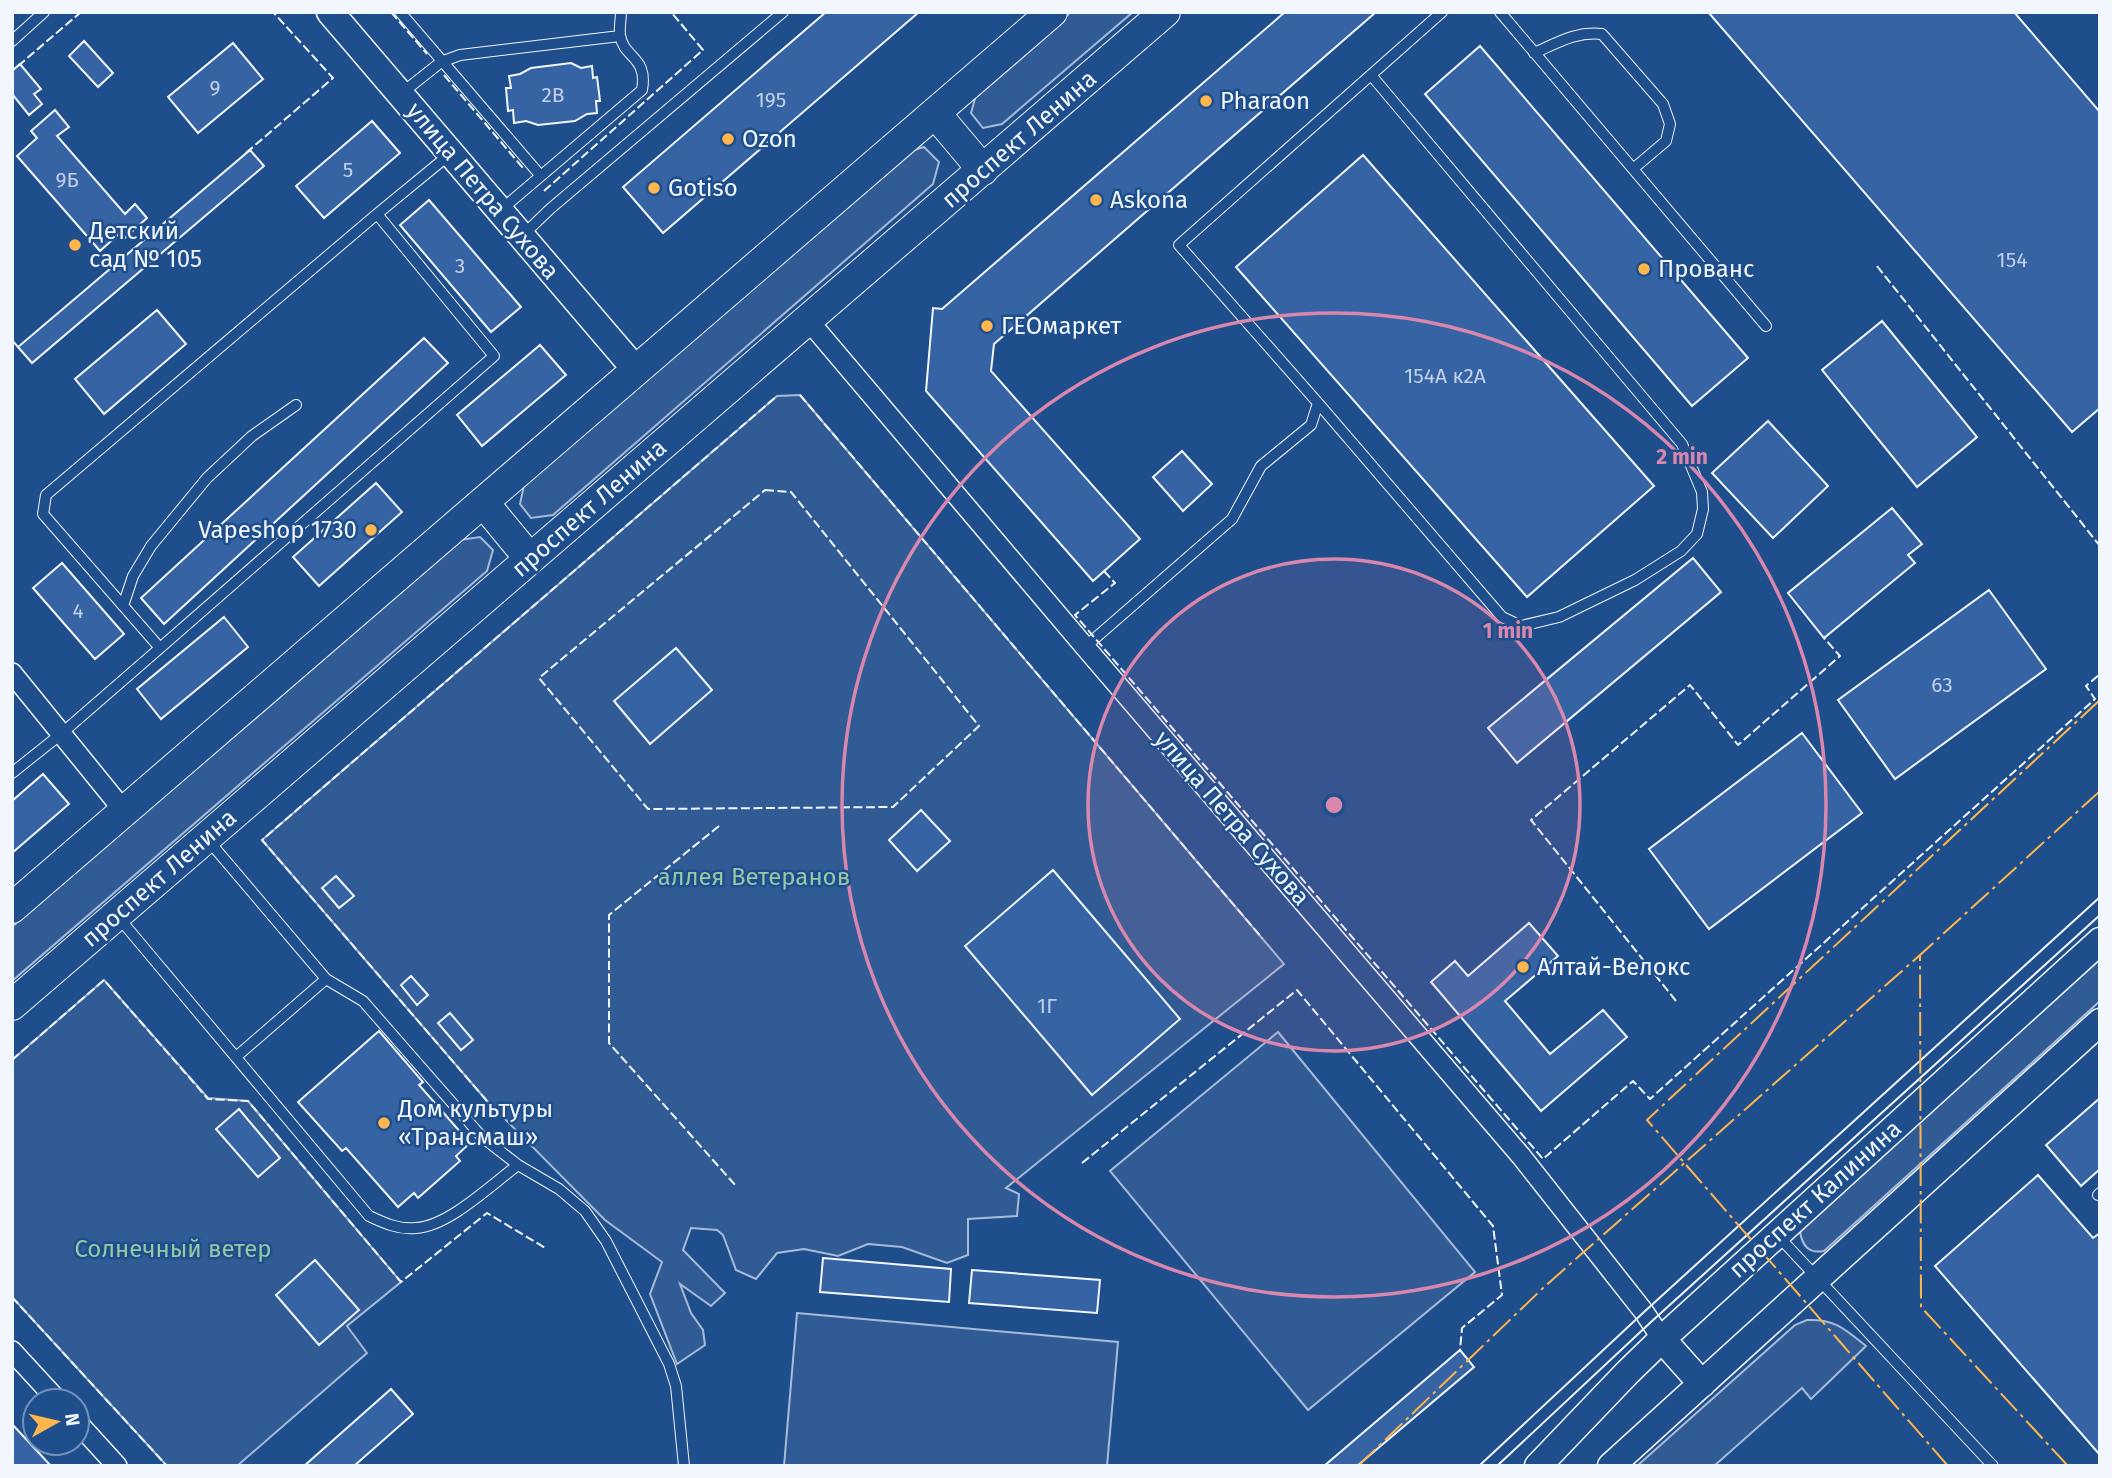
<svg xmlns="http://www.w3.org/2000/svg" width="2112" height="1478" viewBox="0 0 2112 1478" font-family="'Fira Sans',sans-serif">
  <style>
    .green { fill: #305b95; stroke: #a8bbd7; stroke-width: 2 }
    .building { fill: #3563a3; stroke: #f2f6ff; stroke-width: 2 }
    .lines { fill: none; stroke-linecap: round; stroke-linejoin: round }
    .lane-casing { stroke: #f2f6ff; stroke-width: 12 }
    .street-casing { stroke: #f2f6ff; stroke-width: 22 }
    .secondary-casing { stroke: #f2f6ff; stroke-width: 29 }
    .primary-casing { stroke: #f2f6ff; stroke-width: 32 }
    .lane { stroke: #1f4e8c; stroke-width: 10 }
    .street { stroke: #1f4e8c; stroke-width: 19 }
    .secondary { stroke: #1f4e8c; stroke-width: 26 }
    .primary { stroke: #1f4e8c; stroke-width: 30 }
    .tram { stroke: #f2f6ff; stroke-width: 2 }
    .fence { stroke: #f2f6ff; stroke-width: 2; stroke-dasharray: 9 3.5; stroke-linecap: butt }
    .power { stroke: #ffb74d; stroke-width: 2; stroke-dasharray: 24 5 3.5 5; stroke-linecap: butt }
    .ring { fill: none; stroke: #da87ad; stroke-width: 3.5 }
    .poi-dot { fill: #ffb74d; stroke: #1f4e8c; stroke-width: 2.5 }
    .labels { text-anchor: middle; stroke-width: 5; stroke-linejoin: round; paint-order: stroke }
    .number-label { font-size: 21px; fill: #c3d1e8 }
    .poi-label { font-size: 24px; fill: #f2f6ff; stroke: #1f4e8c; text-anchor: start }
    .street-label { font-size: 24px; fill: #f2f6ff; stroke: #1f4e8c }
    .park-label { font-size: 24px; fill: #97c8a6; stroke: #1f4e8c }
    .centre { fill: #da87ad; stroke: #1f4e8c; stroke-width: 3.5 }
    .ring-label { font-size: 21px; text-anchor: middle; font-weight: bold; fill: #da87ad; stroke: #1f4e8c; stroke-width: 5; stroke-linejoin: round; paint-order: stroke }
  </style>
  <rect width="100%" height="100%" fill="#1f4e8c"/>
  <!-- green -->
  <path class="green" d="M1071,12H1133L1002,124L983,128L971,113L976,95Z
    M924,147L939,162L933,184L553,515L531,518L520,504L524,485L904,153Z
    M800,395L1284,964L1006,1188L1019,1194L1017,1216L968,1219V1255L947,1263L902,1247L868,1244L838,1256L804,1249L777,1253L756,1279L736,1270L723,1235L717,1230L691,1228L683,1250L725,1293L711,1306L680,1284L691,1313L703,1330L705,1345L677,1364L650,1294L662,1262L605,1220L487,1101L262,840L777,396Z
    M480,537L493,550L487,571L12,981V927L460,540Z
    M2100,959V1001L1824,1251C1809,1254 1802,1246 1800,1231L1807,1221Z
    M104,980L208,1098L248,1101L401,1282L347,1326L367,1353L237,1466H167L12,1297V1060Z
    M1278,1032L1475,1272L1308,1410L1110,1171Z
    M797,1313L1118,1342L1107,1466H784Z
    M1807,1320C1835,1319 1845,1329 1866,1346L1811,1399L1802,1388L1714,1466H1637L1795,1325Z"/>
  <!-- building -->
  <path class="building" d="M826,12H919L663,233L623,187Z
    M1285,12H1376L994,344L991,371L1140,539L1093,581L926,391L933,308L942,309Z
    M1708,12H2014L2100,112V408L2072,432Z
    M84,41L113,73L98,87L69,56Z
    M233,43L263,79L198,133L168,97Z
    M1480,46L1748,358L1692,406L1425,94Z
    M571,63L581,68L592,66L593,78L597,77L600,101H596L597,113L587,114L575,121L538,125L526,121L514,123L513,110L508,111L506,88H511L509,76L520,74L531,68Z
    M20,64L41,89L34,94L42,104L29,115L12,94V71Z
    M55,110L69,127L57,136L125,214L135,204L147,218L125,238L121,232L100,251L17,156L37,138L31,131Z
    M372,121L400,153L324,218L296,186Z
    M250,150L264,166L32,363L18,347Z
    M1363,155L1654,486L1527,597L1236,267Z
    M429,200L521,307L491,332L400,225Z
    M157,310L186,344L104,414L75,379Z
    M1882,321L1977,437L1917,487L1822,370Z
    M424,338L448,363L164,624L141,598Z
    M540,345L566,375L482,446L457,415Z
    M1768,421L1828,486L1773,538L1712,473Z
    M1182,451L1212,484L1183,511L1153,477Z
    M376,483L402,512L319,586L293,557Z
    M1892,508L1922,544L1908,555L1915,563L1824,638L1788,593Z
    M1693,558L1721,592L1517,763L1488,728Z
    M62,563L124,634L95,659L33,588Z
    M1989,590L2046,669L1895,779L1838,700Z
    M224,617L248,647L161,719L137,689Z
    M676,648L712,690L650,744L614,701Z
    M1802,733L1862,813L1709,929L1649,849Z
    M43,774L69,804L12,853V801Z
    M921,810L950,841L917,871L889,840Z
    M1053,870L1180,1019L1092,1095L965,946Z
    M336,876L354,896L339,908L322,888Z
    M1529,923L1558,956L1505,1001L1550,1054L1603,1010L1627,1037L1541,1111L1431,982L1455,961L1468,976Z
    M411,976L428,995L417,1005L401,985Z
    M450,1013L473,1040L461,1050L438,1023Z
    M379,1031L423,1082L419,1085L470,1143L456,1156L460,1161L418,1198L414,1193L398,1207L346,1148L342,1151L298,1102Z
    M2100,1098V1169L2081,1186L2046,1145Z
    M239,1109L280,1158L258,1177L216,1129Z
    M2038,1175L2093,1238L2100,1233V1455L1935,1266Z
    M823,1258L951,1269L949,1302L820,1292Z
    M315,1260L359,1310L319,1345L276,1295Z
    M972,1270L1100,1280L1097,1313L969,1303Z
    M1460,1350L1474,1367L1357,1466H1324Z
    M391,1389L413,1414L354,1466H304Z
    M12,1424L51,1466H12Z"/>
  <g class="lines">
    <!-- lane casing -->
    <g class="lane-casing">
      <path id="lane" d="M400,12L540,175
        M1500,12L1766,326
        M12,41L44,12
        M1534,53C1557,43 1576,31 1602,34L1663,104L1670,124L1666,141L1633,169
        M402,93L441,62L460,55L620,36
        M502,209L642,90C648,56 624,59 620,35C619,28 621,19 621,12
        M522,236L550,209L783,12
        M1318,403L1502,617L1521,626L1559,617L1635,580L1681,551L1697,534L1703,509L1702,492L1682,444L1371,75
        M123,606L133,576L151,546L207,478L252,436L296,405
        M1085,647L1232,519L1261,466L1311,425L1318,403L1179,245L1442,12
        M160,648L43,514L46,495L377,214L450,154
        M12,773L61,734L160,648L494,356L377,214
        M208,840L326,979L363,1001L482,1137L518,1165L559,1189L585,1211L606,1241L669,1364L676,1386L684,1466
        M119,918L369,1216C384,1223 399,1230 416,1228C449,1226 491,1185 518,1165
        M236,1057L326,979
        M2098,1195L2100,1193
        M1779,1237L1993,1466"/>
    </g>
    <!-- street casing -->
    <g class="street-casing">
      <path id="street" d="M808,320L1085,647L1521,1156L1644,1312L1662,1339
        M12,673L124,811
        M12,1351L58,1401
        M77,1422L117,1466"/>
    </g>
    <!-- secondary casing -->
    <g class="secondary-casing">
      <path id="secondary" d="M330,12L636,370
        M1662,1339L1702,1384
        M1538,1466L1628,1372L1662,1339L2100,941
        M1611,1466L2100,1022"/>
    </g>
    <!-- primary casing -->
    <g class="primary-casing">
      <path id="primary" d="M935,113L983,170
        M483,502L530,559
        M12,908L1052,12
        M12,1005L1165,12"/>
    </g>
    <!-- lane -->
    <use href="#lane" class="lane"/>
    <!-- street -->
    <use href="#street" class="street"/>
    <!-- secondary -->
    <use href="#secondary" class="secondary"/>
    <!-- primary -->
    <use href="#primary" class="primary"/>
    <!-- tram -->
    <path class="tram" d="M1479,1466L1644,1312L2100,897
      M1497,1466L1651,1322L2100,915"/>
    <!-- fence -->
    <path class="fence" d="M391,12L427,54
      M18,66L81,12
      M444,75L523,168
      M246,153L333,78L273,12
      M544,191L703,50L671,12
      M1877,266L2100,546
      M12,340L18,347L19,346
      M800,395L1262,938
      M765,490L791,492L979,726L893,807L648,809L539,678Z
      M1104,571L1115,583L1075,615L1543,1159L1633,1081L1650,1099L2095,699L2086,686L2100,674
      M719,826L609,915V1043L736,1186
      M1676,1001L1531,820L1690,685L1738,745L1840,656L1824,638
      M12,1060L104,980L208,1099L248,1101L401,1282L487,1213L547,1249
      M487,1101L262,840L777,396
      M1082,1163L1297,990L1493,1226L1502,1295L1462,1328L1460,1350
      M12,1297L167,1466"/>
    <!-- power -->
    <path class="power" d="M1358,1466L1543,1288L1920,955
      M1948,1466L1647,1120L2100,700
      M2068,1466L1921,1307L1920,955L2100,791"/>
  </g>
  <!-- distance rings -->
  <circle cx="1334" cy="805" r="246" fill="#da87ad" fill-opacity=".12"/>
  <g class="ring">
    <circle cx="1334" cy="805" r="246"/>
    <circle cx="1334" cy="805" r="492"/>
  </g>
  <!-- markers -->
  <g class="poi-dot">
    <circle cx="1206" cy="101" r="7"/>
    <circle cx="728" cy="139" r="7"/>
    <circle cx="654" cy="188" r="7"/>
    <circle cx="1096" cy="200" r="7"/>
    <circle cx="75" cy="245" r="7"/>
    <circle cx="1644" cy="269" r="7"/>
    <circle cx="987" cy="326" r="7"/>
    <circle cx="371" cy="530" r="7"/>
    <circle cx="1523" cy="967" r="7"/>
    <circle cx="384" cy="1123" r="7"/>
  </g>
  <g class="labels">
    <!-- number labels -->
    <g class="number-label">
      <text x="215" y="95">9</text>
      <text x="553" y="102">2В</text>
      <text x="771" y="107">195</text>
      <text x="348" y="177">5</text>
      <text x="67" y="187">9Б</text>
      <text x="2012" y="267">154</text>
      <text x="460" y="273">3</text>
      <text x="1445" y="383">154А к2А</text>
      <text x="78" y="618">4</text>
      <text x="1942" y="692">63</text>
      <text x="1047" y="1013">1Г</text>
    </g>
    <!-- poi labels -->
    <g class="poi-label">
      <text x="1220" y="109">Pharaon</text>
      <text x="742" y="147">Ozon</text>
      <text x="668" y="196">Gotiso</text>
      <text x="1110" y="208">Askona</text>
      <text x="89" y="239">Детский<tspan x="89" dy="28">сад № 105</tspan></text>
      <text x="1658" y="277">Прованс</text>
      <text x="1001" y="334">ГЕОмаркет</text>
      <text x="357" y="538" text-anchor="end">Vapeshop 1730</text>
      <text x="1537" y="975">Алтай-Велокс</text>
      <text x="398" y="1117">Дом культуры<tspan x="398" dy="28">«Трансмаш»</tspan></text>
    </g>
    <!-- street labels -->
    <g class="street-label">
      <text transform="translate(1019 139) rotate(-41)" y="8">проспект Ленина</text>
      <text transform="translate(483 191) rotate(50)" y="8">улица Петра Сухова</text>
      <text transform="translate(589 508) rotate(-41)" y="8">проспект Ленина</text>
      <text transform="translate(1232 818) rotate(49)" y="8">улица Петра Сухова</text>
      <text transform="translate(159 878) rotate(-41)" y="8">проспект Ленина</text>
      <text transform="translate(1815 1199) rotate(-42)" y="8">проспект Калинина</text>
    </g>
    <!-- park labels -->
    <g class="park-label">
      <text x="754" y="885">аллея Ветеранов</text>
      <text x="173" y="1257">Солнечный ветер</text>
    </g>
  </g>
  <circle cx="1334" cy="805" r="10" class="centre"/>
  <g class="ring-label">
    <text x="1682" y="464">2 min</text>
    <text x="1508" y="638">1 min</text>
  </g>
  <!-- border -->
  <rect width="2112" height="1478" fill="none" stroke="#f2f6ff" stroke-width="28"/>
  <!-- north arrow -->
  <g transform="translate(56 1422) rotate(82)"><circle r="33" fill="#1f4e8c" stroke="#7391ba" stroke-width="2"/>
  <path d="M0-5L12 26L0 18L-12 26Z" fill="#ffb74d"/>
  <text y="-10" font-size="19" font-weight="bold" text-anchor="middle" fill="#f2f6ff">N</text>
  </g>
</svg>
